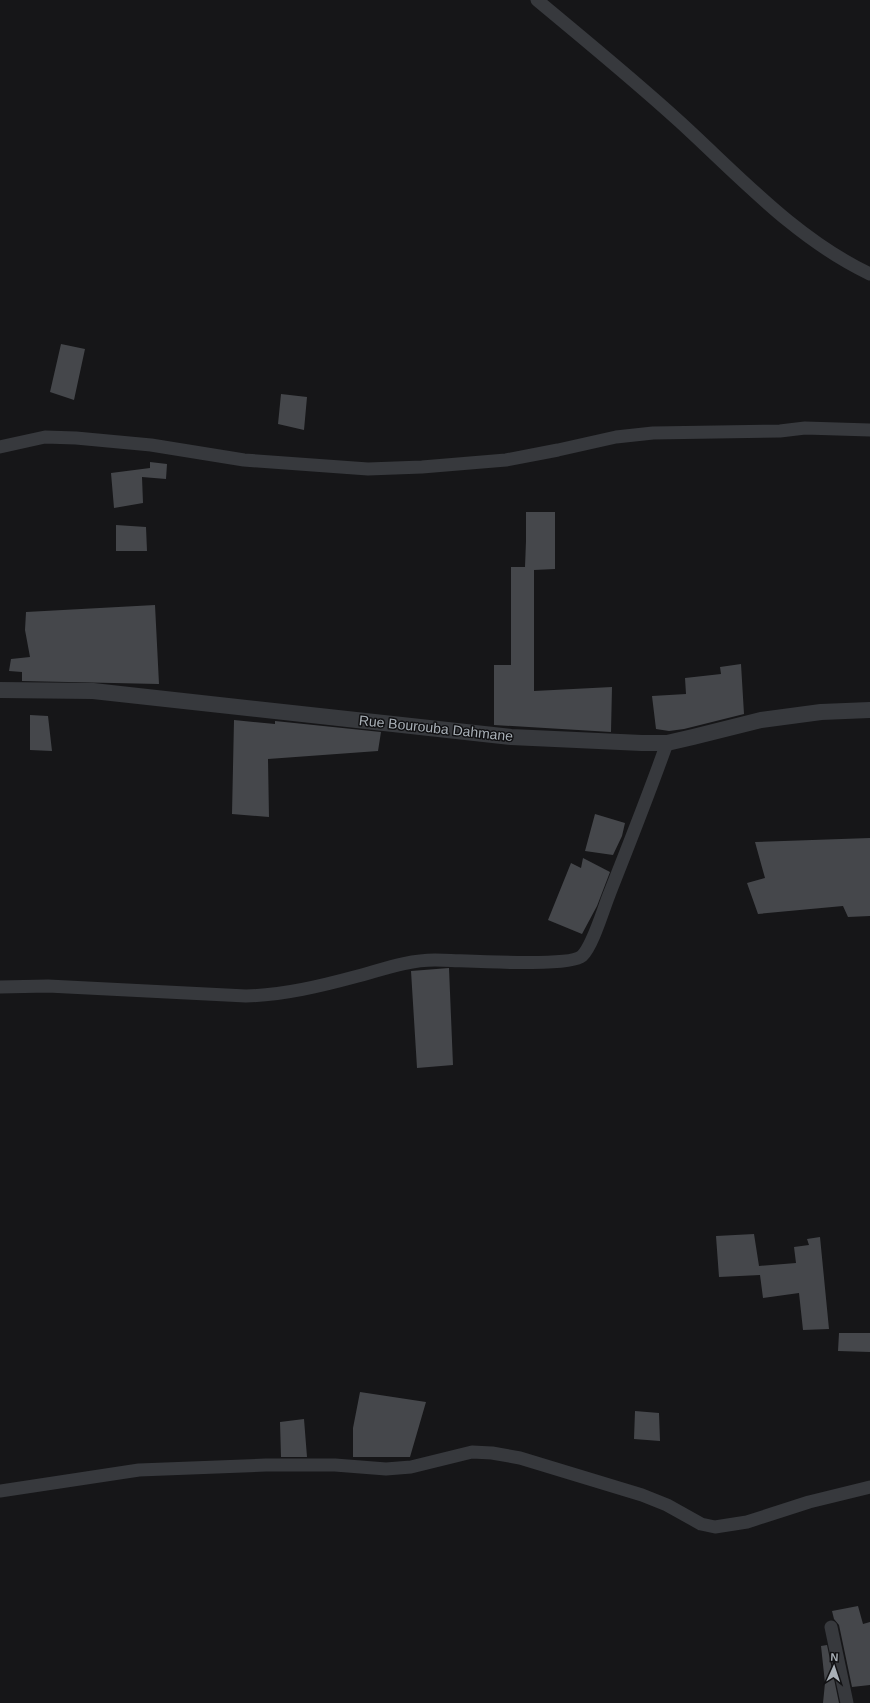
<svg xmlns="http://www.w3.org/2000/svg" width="870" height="1703" viewBox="0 0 870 1703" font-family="Helvetica,sans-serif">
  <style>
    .building { fill: #45474b }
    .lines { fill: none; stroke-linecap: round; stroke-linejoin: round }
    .minor { stroke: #37393d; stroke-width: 13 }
    .tertiary { stroke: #37393d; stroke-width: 16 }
    .labels { text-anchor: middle; stroke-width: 3; stroke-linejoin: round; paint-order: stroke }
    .street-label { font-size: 14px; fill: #a9b0b7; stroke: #111113 }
  </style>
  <rect width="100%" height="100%" fill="#161618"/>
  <!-- building -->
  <path class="building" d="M61,344L85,349L74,400L50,392Z
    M281,394L307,397L304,430L278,424Z
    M150,462L167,464L166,479L142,477L143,503L114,508L111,473L150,468Z
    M526,512H555V569L534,570V691L612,687L611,732L494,725V665H511V567H525L526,541Z
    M116,525L146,527L147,551H116Z
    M155,605L159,684L22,681V672L9,671L11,659L30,657L25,630L26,612Z
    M741,664L744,714L684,729L669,731L656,729L652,696L686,694L685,678L721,674L720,667Z
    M30,715L48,716L52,751L30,750Z
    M234,720L275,724V721L381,732L378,751L268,759L269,817L232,814Z
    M595,814L625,823L622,836L613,855L585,851Z
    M870,838V916L848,917L843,906L758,914L747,883L765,878L755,842Z
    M583,858L610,872L597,906L582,934L548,920L571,863L581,868Z
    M449,968L453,1065L417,1068L411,971Z
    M754,1234L759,1266L796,1263L794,1247L809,1245L807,1239L820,1237L829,1329L803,1330L799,1293L763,1298L760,1275L719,1277L716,1236Z
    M839,1333H870V1352L838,1351Z
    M360,1392L426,1402L410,1457H353V1428Z
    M635,1411L659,1413L660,1441L634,1439Z
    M304,1419L307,1457H281L280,1422Z
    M858,1606L863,1624L870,1622V1685L852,1687L839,1625L834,1619L832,1611Z
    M827,1645L839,1703H823L825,1683L821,1646Z"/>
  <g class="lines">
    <!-- minor -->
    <path class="minor" d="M537,0C585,40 634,80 680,122C739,176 796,239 870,274
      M0,447L45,437L76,438L151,445L244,460L368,469L422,467L506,460L558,450L616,437L653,433L780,431L805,428L870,430
      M0,987L48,986L246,996C284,995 321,986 358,976C384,969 408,960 435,960C458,960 569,968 582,956C593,945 603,910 609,895C629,844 649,794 667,743
      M0,1491L139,1470L266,1465H335L386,1469L411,1467L472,1452L492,1453L520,1458L642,1495L667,1505L701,1524L715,1527L747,1522L809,1502L870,1487
      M831,1627L847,1703"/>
    <!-- tertiary -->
    <path class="tertiary" d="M0,690L93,691L511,737L642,743H667L693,737L761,720L821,712L870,710"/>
  </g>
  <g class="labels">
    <!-- street labels -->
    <g class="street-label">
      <text transform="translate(436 728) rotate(6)" y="5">Rue Bourouba Dahmane</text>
    </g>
  </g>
  <!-- north arrow -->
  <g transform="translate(834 1667) rotate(3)" stroke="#111113" stroke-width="3" paint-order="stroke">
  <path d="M0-3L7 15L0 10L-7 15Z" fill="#a9b0b7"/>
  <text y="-6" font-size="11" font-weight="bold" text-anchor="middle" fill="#a9b0b7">N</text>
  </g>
</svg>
